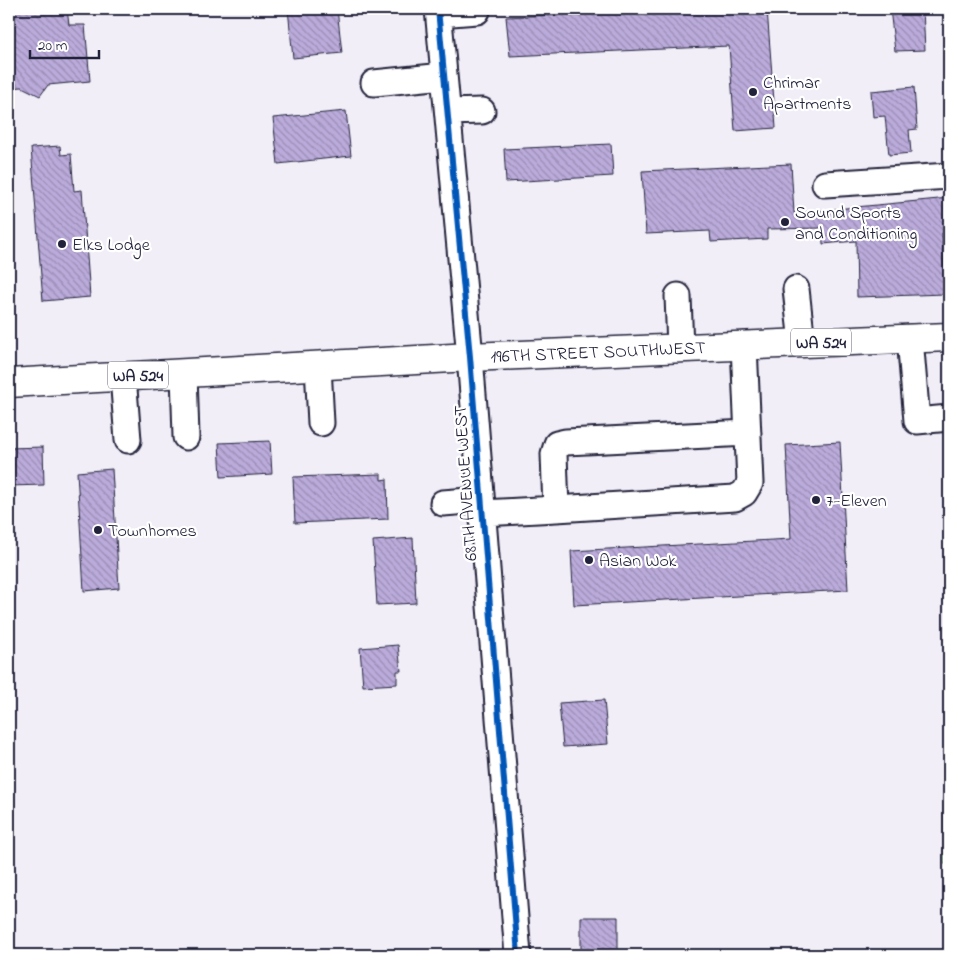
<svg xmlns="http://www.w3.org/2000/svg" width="958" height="964" viewBox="0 0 958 964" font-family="'Indie Flower',sans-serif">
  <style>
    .grass { fill: url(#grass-dots); stroke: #6c8674 }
    .building { fill: url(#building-back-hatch); stroke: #22223b }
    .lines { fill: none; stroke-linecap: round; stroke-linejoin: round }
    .minor-casing { stroke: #22223b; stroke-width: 29 }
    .major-casing { stroke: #22223b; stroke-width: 31 }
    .minor { stroke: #fff; stroke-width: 25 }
    .major { stroke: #fff; stroke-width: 28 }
    .cycleway-casing { stroke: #fff; stroke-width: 9 }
    .cycleway { stroke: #0057b8; stroke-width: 6 }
    .poi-dot { fill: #22223b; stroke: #fff; stroke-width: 2 }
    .labels { text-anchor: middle; stroke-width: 4.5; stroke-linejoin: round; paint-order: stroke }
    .shield { fill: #fff; stroke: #646476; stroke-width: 1 }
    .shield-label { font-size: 16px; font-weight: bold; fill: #22223b }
    .poi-label { font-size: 18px; fill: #22223b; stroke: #fff; text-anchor: start }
    .street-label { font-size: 18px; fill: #22223b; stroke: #fff }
  </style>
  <defs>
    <pattern id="grass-dots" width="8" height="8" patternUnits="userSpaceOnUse" patternTransform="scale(1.25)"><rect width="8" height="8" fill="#b5eaac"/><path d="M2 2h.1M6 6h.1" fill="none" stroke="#9bc895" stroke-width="1.8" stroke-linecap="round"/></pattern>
    <pattern id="building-back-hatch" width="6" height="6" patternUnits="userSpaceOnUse" patternTransform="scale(1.25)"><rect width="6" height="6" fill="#bbabdb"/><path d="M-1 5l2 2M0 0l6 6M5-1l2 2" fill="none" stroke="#988bb3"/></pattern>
  </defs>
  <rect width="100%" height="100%" fill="#f1eef8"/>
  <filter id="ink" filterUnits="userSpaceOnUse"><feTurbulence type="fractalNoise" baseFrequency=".02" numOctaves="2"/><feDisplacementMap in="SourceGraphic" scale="10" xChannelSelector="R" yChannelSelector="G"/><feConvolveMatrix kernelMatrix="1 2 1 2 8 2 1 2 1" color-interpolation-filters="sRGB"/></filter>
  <g filter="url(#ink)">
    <!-- grass -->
    <path class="grass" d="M949,750V864H944V751Z"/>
    <!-- building -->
    <path class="building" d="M9,9H67L69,25H85L90,81L48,85L40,96L22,87L9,88Z
      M288,9H337L342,53L293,58Z
      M680,9H767L776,128L735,131L729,46L510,56L506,17Z
      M890,9H923L925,50L895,51Z
      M914,87L917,129L909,130L911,153L889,155L885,116L873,117L871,91Z
      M346,111L351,156L278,164L273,118Z
      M611,144L613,176L506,182L504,149Z
      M60,146L61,155L71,154L74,191L82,190L90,297L43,301L31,148Z
      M791,164L794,213L949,198V232L942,233L945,294L857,297L856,241L823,244L822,228L767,229V239L711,242L710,231L646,234L642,171Z
      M270,441L272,474L221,477L219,443Z
      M840,442L848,590L574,605L571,551L791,539L786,445Z
      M43,447L44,485L9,486V448Z
      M112,469L119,588L84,591L77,472Z
      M381,474V480L387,479L388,519L295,523L293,477Z
      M413,538L416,603L377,605L373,541Z
      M398,645L401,671H397V684L363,686L360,648Z
      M604,700L608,744L563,747L559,703Z
      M581,917H618V955H581Z"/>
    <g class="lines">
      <!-- minor casing -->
      <g class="minor-casing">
        <path id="minor" d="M438,9L470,357L518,955
          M439,14L477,11
          M374,83L444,76
          M448,112L482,111
          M825,184L949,176
          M796,289L802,343
          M678,296L680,348
          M910,338L917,421L949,418
          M744,345L750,483L744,493L735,498L556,509L554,454L557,444L566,442L748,433
          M318,366L321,423
          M184,373L186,437
          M123,376L128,440
          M443,503L481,500
          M482,513L556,509"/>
      </g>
      <!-- major casing -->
      <g class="major-casing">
        <g id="major">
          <path id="s1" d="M9,383L470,357L949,337"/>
        </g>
      </g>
      <!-- minor -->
      <use href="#minor" class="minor"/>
      <!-- major -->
      <use href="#major" class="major"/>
      <!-- cycleway casing -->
      <g class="cycleway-casing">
        <path id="cycleway" d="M438,9L470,357L518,955"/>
      </g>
      <!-- cycleway -->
      <use href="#cycleway" class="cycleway"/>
    </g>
  </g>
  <!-- markers -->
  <g class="poi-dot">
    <circle cx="753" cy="92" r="5"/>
    <circle cx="785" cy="222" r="5"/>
    <circle cx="62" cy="244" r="5"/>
    <circle cx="816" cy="500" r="5"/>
    <circle cx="98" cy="530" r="5"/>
    <circle cx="589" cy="560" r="5"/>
  </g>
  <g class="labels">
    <!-- shield labels -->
    <g class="shield">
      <rect x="791" y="328.5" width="60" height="27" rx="4"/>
      <rect x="108" y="361.5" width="60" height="27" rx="4"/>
    </g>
    <g class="shield-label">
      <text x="821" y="348">WA 524</text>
      <text x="138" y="381">WA 524</text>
    </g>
    <!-- poi labels -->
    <g class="poi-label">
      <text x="763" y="88">Chrimar<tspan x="763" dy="21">Apartments</tspan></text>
      <text x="795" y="218">Sound Sports<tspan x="795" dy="21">and Conditioning</tspan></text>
      <text x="72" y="250">Elks Lodge</text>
      <text x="826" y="506">7-Eleven</text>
      <text x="108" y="536">Townhomes</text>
      <text x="599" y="566">Asian Wok</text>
    </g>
    <!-- street labels -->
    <g class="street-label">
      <text dy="6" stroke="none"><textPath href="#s1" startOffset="590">196TH STREET SOUTHWEST</textPath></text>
      <text transform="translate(465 483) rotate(-94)" y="6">68TH AVENUE WEST</text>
    </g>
  </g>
  <!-- margin -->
  <rect width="958" height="964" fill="none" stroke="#fff" stroke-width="30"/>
  <rect x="15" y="15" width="928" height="934" fill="none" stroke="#22223b" stroke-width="2" filter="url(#ink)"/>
  <!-- scale -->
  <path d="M30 50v8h69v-8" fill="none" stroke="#22223b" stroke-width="2.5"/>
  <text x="38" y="50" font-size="15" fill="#22223b" stroke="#ffffff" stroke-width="4" paint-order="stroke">20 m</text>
</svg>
